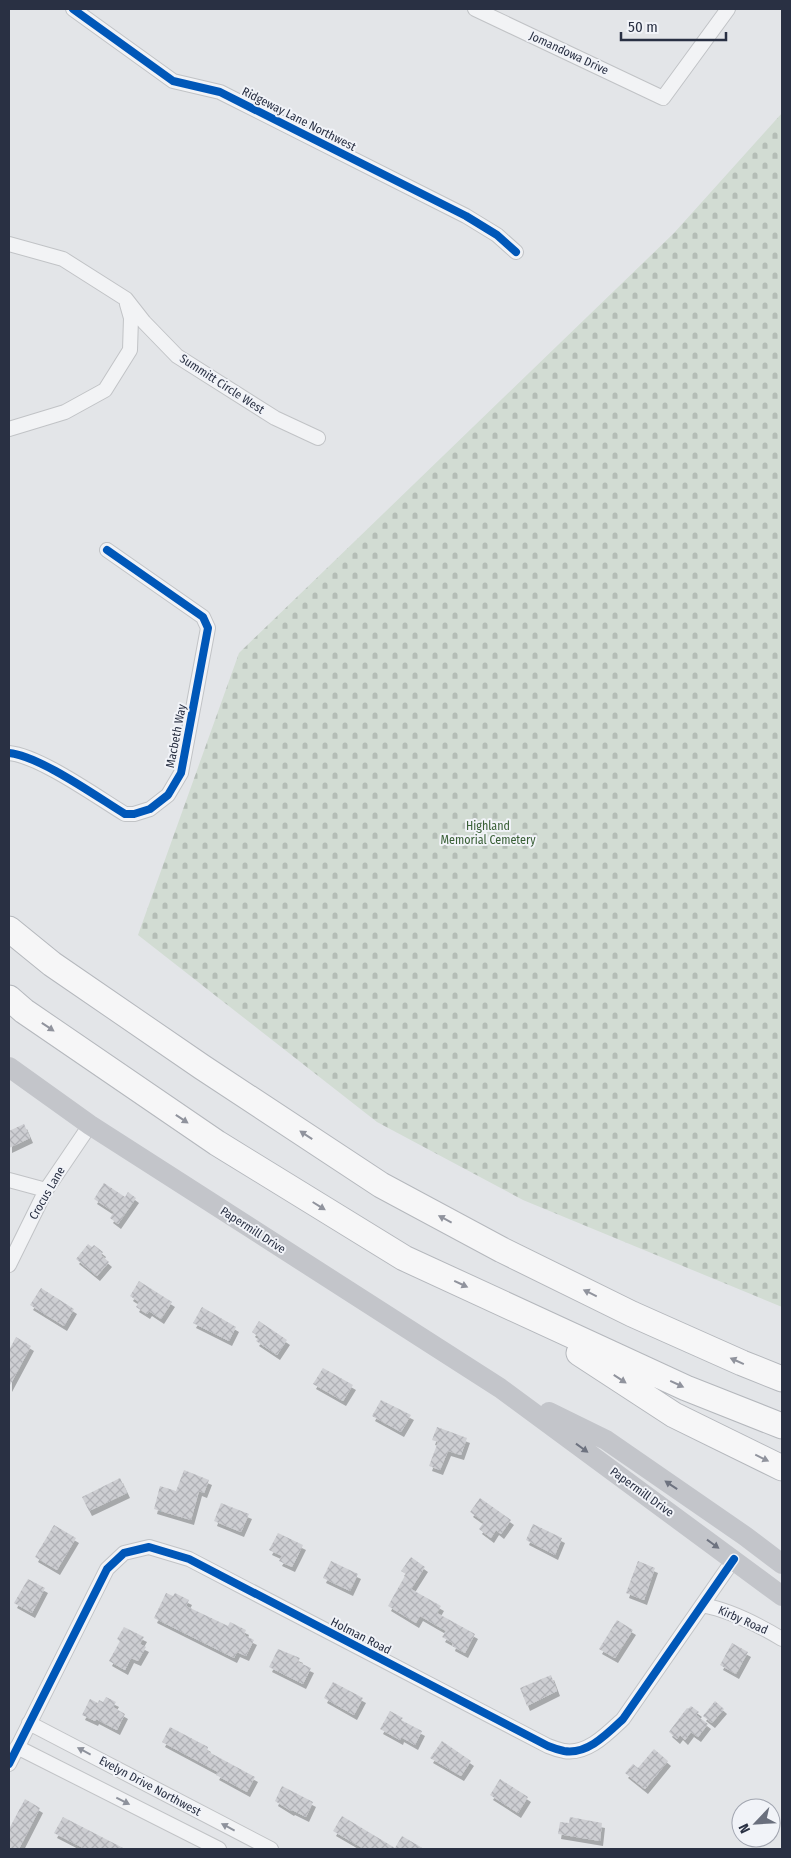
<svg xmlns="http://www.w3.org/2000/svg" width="791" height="1858" viewBox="0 0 791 1858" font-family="'Fira Sans Condensed',sans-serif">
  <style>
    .cemetery { fill: url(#cemetery-stones) }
    .building { fill: url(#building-cross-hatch); filter: url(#shadow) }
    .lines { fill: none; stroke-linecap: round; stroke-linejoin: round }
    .street-casing { stroke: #c1c3c6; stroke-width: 16 }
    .highway-casing { stroke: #b5b8bd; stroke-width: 27 }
    .street { stroke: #f2f3f5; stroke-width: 14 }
    .secondary { stroke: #c3c5ca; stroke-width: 20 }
    .highway { stroke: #f6f6f7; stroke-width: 25 }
    .cycleway-casing { stroke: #f1f3f8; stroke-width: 11 }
    .cycleway { stroke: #0057b8; stroke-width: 8 }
    .oneway { fill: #90939d }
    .oneway2 { fill: #6e7380 }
    .oneway3 { fill: #8e929c }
    .labels { text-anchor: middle; stroke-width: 4; stroke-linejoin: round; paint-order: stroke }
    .street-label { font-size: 12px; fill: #293043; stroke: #f1f3f8 }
    .park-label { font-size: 12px; fill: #395f36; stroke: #f1f3f8 }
  </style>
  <defs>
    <pattern id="cemetery-stones" width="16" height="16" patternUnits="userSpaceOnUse" patternTransform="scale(1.25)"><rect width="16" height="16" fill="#d2dcd3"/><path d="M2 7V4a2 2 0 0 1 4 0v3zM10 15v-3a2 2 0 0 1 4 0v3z" fill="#b4bdb6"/></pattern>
    <pattern id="building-cross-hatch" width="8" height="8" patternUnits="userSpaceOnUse" patternTransform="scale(1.25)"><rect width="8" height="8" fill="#cdced2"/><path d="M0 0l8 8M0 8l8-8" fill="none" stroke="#b0b1b6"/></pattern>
    <filter id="shadow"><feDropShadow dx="3" dy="5" stdDeviation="0" flood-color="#0004"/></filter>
  </defs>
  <rect width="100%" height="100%" fill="#e3e5e8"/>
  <!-- cemetery -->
  <path class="cemetery" d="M782,113V1307L523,1200L377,1122L138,935L239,653L674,233Z"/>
  <!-- building -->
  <path class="building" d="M24,1124L30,1138L9,1148V1131Z
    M104,1183L125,1197L128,1192L136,1198L118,1224L110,1218L114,1212L94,1199Z
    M88,1244L92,1247L94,1245L103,1252L101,1255L109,1262L97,1276L76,1259Z
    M139,1281L172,1302L161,1319L149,1311L147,1314L136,1307L139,1302L130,1296Z
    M41,1288L74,1309L64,1326L30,1305Z
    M202,1307L236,1327L229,1341L193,1323Z
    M259,1321L287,1340L277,1355L256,1341L259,1337L252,1332Z
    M16,1337L31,1346L9,1387V1350Z
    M323,1368L353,1385L343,1401L313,1384Z
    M381,1400L411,1415L401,1432L372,1416Z
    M437,1427L467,1438L461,1455L448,1451L440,1470L429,1466L438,1442L432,1440Z
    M184,1470L209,1480L204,1493L199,1491L191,1520L154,1509L160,1486L176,1491Z
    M120,1478L127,1493L89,1511L82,1497Z
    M480,1498L511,1520L501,1534L496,1530L491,1538L479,1529L484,1522L470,1512Z
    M221,1503L249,1514L241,1532L214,1521Z
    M533,1524L562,1538L555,1555L526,1540Z
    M54,1525L76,1538L57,1570L35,1557Z
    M278,1533L303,1545L292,1567L279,1561L282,1556L269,1550Z
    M411,1557L425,1567L411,1589L441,1606L437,1613L475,1634L465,1653L452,1646L453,1643L442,1637L446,1631L420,1616L416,1623L388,1606L406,1574L401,1571Z
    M331,1561L358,1574L350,1591L323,1578Z
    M638,1561L655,1568L644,1600L626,1593Z
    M28,1579L45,1588L32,1613L14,1603Z
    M166,1593L173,1596L175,1593L189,1600L186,1606L228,1626L230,1622L246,1630L244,1635L254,1640L246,1656L237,1652L234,1658L154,1618Z
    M617,1620L633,1630L615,1658L599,1649Z
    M124,1627L144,1637L140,1644L146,1647L138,1661L131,1658L125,1670L109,1661L120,1641L117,1639Z
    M732,1643L748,1652L736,1674L720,1665Z
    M278,1649L300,1658L298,1662L311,1668L303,1684L269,1667Z
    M551,1675L557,1691L527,1706L520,1688Z
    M333,1682L363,1698L354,1715L324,1698Z
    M106,1697L116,1702L113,1707L125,1714L117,1730L96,1719L95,1721L82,1715L90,1699L98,1703L99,1700L103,1702Z
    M715,1701L724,1709L712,1723L703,1716Z
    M691,1706L699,1712L696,1715L708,1724L698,1737L691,1732L685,1740L680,1735L677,1739L669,1732L687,1708L688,1709Z
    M390,1711L403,1718L401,1720L422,1731L415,1745L401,1737L400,1740L380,1729Z
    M170,1727L208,1747L207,1751L255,1777L247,1792L216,1775L218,1772L162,1742Z
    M442,1741L471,1761L461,1776L430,1758Z
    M654,1749L668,1761L645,1789L625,1773L633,1764L638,1768Z
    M500,1779L528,1797L518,1813L490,1795Z
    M282,1786L313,1802L306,1817L292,1810L291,1811L275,1801Z
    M25,1799L40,1808L19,1849H9V1829Z
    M342,1816L395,1848L402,1836L424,1849H364L333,1831Z
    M63,1817L125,1849H85L54,1833Z
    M570,1817L602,1823L600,1841L558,1834L560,1822L569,1823Z"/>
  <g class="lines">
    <!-- street casing -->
    <g class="street-casing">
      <path id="street" d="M73,9L173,81L220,92L466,216L497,235L516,252
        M475,9L663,98L728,9
        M9,244L63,259L126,299L144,322L177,356L275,418L318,438
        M9,429L65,412L105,390L130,350L131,318L127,304
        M9,753C40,756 97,797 125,814H134L150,809L168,795L181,773L208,628L203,617L107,550
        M9,1180L46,1190
        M9,1265L46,1190L90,1125
        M702,1605C730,1610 757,1624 782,1639
        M29,1723L271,1849
        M17,1747L219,1849
        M9,1764L107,1569L124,1553L149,1547L189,1559L548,1746C553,1748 559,1750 564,1751C587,1755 607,1734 623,1719L734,1559"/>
    </g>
    <!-- highway casing -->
    <g class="highway-casing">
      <path id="highway" d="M9,929L52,964L202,1067L381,1185L502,1250L632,1314L742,1363L782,1379
        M9,998L24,1011L217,1143L404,1258L686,1388L782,1426
        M579,1353L674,1415L782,1468"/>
    </g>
    <!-- street -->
    <use href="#street" class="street"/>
    <!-- secondary -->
    <path class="secondary" d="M9,1067L90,1125L500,1388L782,1596
      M549,1412L606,1440L745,1536L782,1564"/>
    <!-- highway -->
    <use href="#highway" class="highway"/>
    <!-- cycleway casing -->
    <g class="cycleway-casing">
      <path id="cycleway" d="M73,9L173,81L220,92L466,216L497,235L516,252
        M9,753C40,756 97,797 125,814H134L150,809L168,795L181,773L208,628L203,617L107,550
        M9,1764L107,1569L124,1553L149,1547L189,1559L548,1746C553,1748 559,1750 564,1751C587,1755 607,1734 623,1719L734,1559"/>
    </g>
    <!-- cycleway -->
    <use href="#cycleway" class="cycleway"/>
  </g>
  <!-- one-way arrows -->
  <defs><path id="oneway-solid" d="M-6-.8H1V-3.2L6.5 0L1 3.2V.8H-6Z" transform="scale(1.25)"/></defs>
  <g class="oneway">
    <use href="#oneway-solid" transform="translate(48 1027) rotate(34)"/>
    <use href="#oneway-solid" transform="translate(182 1119) rotate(34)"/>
    <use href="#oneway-solid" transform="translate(306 1135) rotate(-147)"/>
    <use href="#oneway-solid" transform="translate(319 1206) rotate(32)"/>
    <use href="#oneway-solid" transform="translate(445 1219) rotate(-152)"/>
    <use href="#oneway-solid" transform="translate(461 1284) rotate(25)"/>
    <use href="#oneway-solid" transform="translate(590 1293) rotate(-154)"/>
    <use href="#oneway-solid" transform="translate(737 1361) rotate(-156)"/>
    <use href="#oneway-solid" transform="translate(620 1379) rotate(33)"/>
    <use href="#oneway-solid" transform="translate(677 1384) rotate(25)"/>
    <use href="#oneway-solid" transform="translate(762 1458) rotate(26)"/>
  </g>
  <g class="oneway2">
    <use href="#oneway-solid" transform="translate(582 1448) rotate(36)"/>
    <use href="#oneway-solid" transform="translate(671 1485) rotate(-146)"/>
    <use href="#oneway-solid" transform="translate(713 1544) rotate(36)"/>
  </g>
  <g class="oneway3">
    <use href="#oneway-solid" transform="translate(84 1751) rotate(-152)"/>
    <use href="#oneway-solid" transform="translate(123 1801) rotate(27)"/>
    <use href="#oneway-solid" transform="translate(228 1827) rotate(-152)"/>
  </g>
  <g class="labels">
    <!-- street labels -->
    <g class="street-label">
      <text transform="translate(569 53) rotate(25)" y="4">Jomandowa Drive</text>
      <text transform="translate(299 119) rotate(27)" y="4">Ridgeway Lane Northwest</text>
      <text transform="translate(222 384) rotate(33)" y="4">Summitt Circle West</text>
      <text transform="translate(176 736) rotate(-79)" y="4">Macbeth Way</text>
      <text transform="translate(47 1193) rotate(-60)" y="4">Crocus Lane</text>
      <text transform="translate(253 1230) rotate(33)" y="4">Papermill Drive</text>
      <text transform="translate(642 1492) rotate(36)" y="4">Papermill Drive</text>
      <text transform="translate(743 1620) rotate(24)" y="4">Kirby Road</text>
      <text transform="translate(361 1636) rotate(27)" y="4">Holman Road</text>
      <text transform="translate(150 1786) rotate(28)" y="4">Evelyn Drive Northwest</text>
    </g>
    <!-- park labels -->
    <g class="park-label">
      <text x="488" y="830">Highland<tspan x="488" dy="14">Memorial Cemetery</tspan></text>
    </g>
  </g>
  <!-- border -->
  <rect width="791" height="1858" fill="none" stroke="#293043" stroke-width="20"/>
  <!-- north arrow -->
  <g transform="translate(756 1823) rotate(245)"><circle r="24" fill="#f1f3f8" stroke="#a1a5b0"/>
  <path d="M0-4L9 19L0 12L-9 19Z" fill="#6a6f7d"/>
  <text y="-8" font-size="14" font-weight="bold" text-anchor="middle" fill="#293043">N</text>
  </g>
  <!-- scale -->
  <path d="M621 32v8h105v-8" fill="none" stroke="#293043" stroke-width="2.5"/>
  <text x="628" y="32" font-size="15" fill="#293043" stroke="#f1f3f8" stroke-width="4" paint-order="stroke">50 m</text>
</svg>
